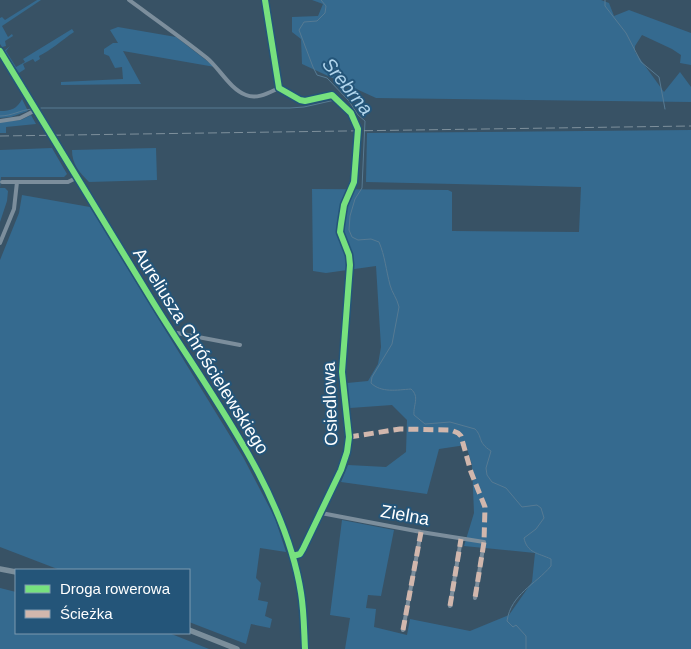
<svg xmlns="http://www.w3.org/2000/svg" width="691" height="649" viewBox="0 0 691 649" font-family="Arial,sans-serif">
  <style>
    .green { fill: #356a8f }
    .lines { fill: none; stroke-linecap: round; stroke-linejoin: round }
    .stream { stroke: #567a93; stroke-width: 1 }
    .tertiary-tunnel { stroke: #566c7c; stroke-width: 4.5; stroke-dasharray: 4.5 2; stroke-linecap: butt }
    .minor { stroke: #7c8e9c; stroke-width: 4 }
    .tertiary { stroke: #7c8e9c; stroke-width: 4.5 }
    .primary { stroke: #7b8e9b; stroke-width: 5.5 }
    .rail { stroke: #7e909c; stroke-width: 1; stroke-dasharray: 9 4; stroke-linecap: butt }
    .quiet { stroke: #d1b7ad; stroke-width: 5; stroke-dasharray: 10 5; stroke-linecap: butt }
    .cycleway-casing { stroke: #245579; stroke-width: 9 }
    .cycleway { stroke: #77e17e; stroke-width: 6 }
    .labels { text-anchor: middle; stroke-width: 4; stroke-linejoin: round; paint-order: stroke }
    .street-label { font-size: 18px; fill: #fff; stroke: #245579 }
    .water-label { font-size: 19px; font-style: italic; fill: #b1d5ec; stroke: #245579 }
  </style>
  <rect width="100%" height="100%" fill="#385265"/>
  <!-- green -->
  <path class="green" d="M37,0H41L2,26L8,37L12,34L13,36L5,41L6,46L2,47L0,44V18L2,17L5,20Z
    M312,0H601L609,3L614,16L629,10L691,33V65L680,63L681,55L672,49L642,35L635,46V52L664,92L680,72L691,87V102L376,98L302,64L301,39L292,32V17L318,16L323,4Z
    M118,27L176,37L215,67L123,51L141,84L61,85V82L123,79L122,67L115,68L109,56L104,54V49L113,43H118L110,30Z
    M72,29L74,32C62,40 50,51 39,56L40,59L35,62L33,59L23,64L25,69L19,73L4,51L10,46L6,51L16,67L25,62L23,59Z
    M22,99L28,111L11,117L0,118V111C11,111 17,109 22,99Z
    M31,115L36,124L6,127V133H0V122L21,120Z
    M691,130V649H345L350,618L330,615L342,520L394,530L381,596L368,595L366,608L376,609L374,627L407,635L410,619L470,631L509,615L532,582L535,553L464,546L474,513L472,465L466,445L439,449L427,494L341,482L348,465L386,467L406,452L407,420L392,405L350,408L347,383L368,381L378,364L381,347L376,266L326,273L313,271L312,189L448,190L452,192V231L579,232L581,187L366,182L367,133Z
    M52,148L67,174L64,177H1L0,188H5L8,191L7,201L0,222V150Z
    M156,148L157,180L89,182C79,172 72,164 72,150Z
    M22,195L90,207L243,457L275,518L286,552L260,548L256,578L261,583L258,600L268,602L265,616L272,619L270,628L251,624L246,644L189,622V570H60L0,547V260L19,213Z
    M0,588L16,592V633H169L209,649H0Z"/>
  <g class="lines">
    <!-- stream -->
    <path class="stream" d="M321,0L326,6L325,13L317,21L304,22L299,30L313,67L317,75L327,78L349,101L358,115L365,121L362,188L355,199L350,216L349,230L352,237L358,240L371,239L379,242C385,256 386,270 390,285C392,293 397,298 399,307L392,344L372,377L371,383C381,393 397,390 411,389C420,397 413,405 414,415L425,424L450,422L475,429C483,437 477,442 491,451L486,468L487,475L492,482L506,488L522,507L537,505L541,508L544,518L536,529L524,538C527,553 538,553 551,559V566C535,585 511,594 507,621L513,627L516,625L526,636V649
      M605,0V6L626,33L641,62L659,77L665,109
      M41,108H290L304,107L335,100
      M0,116C12,116 20,110 32,109"/>
    <!-- tertiary-tunnel -->
    <path class="tertiary-tunnel" d="M46,127L53,139"/>
    <!-- minor -->
    <path class="minor" d="M129,0C155,19 182,38 207,58C220,69 230,89 246,95C257,100 270,92 279,88
      M265,0L279,88L300,100L305,101L332,95L351,113L358,129L354,182L344,205L341,224L340,232L349,255L350,265L342,372L349,437L347,452L341,470L303,549L300,554L293,556
      M0,121L20,118L36,110
      M2,182H17
      M0,243L14,209L17,182H68L76,178
      M173,335L177,333L240,345
      M321,513L421,532L484,542L475,598
      M450,606L461,539
      M403,630L421,532"/>
    <!-- tertiary -->
    <path class="tertiary" d="M0,51L46,127
      M53,139C93,205 133,271 174,336C225,415 286,497 301,592C304,611 304,630 305,649"/>
    <!-- primary -->
    <path class="primary" d="M0,569L16,572
      M189,630L237,649"/>
    <!-- rail -->
    <path class="rail" d="M0,136L691,126"/>
    <!-- quiet -->
    <path class="quiet" d="M349,437L400,429L451,430L458,433L461,436L471,472L485,507L484,542L475,598
      M450,606L461,539
      M403,630L421,532"/>
    <!-- cycleway casing -->
    <g class="cycleway-casing">
      <path id="cycleway" d="M265,0L279,88L300,100L305,101L332,95L351,113L358,129L354,182L344,205L341,224L340,232L349,255L350,265L342,372L349,437L347,452L341,470L303,549L300,554L293,556
        M0,51C51,135 102,219 153,302C207,390 285,490 301,593C304,611 304,630 305,649"/>
    </g>
    <!-- cycleway -->
    <use href="#cycleway" class="cycleway"/>
  </g>
  <g class="labels">
    <!-- street labels -->
    <g class="street-label">
      <text transform="translate(201 351) rotate(58)" y="6">Aureliusza Chróścielewskiego</text>
      <text transform="translate(330 404) rotate(-92)" y="6">Osiedlowa</text>
      <text transform="translate(405 515) rotate(10)" y="6">Zielna</text>
    </g>
    <!-- water labels -->
    <g class="water-label">
      <text transform="translate(348 86) rotate(51)" y="7">Srebrna</text>
    </g>
  </g>
  <!-- legend -->
  <rect x="15" y="569" width="175" height="65" fill="#245579" stroke="#7c99af"/>
  <rect x="25" y="585" width="25" height="8" fill="#77e17e" stroke="#7c99af"/>
  <text x="60" y="594" font-size="15" fill="#ffffff">Droga rowerowa</text>
  <rect x="25" y="610" width="25" height="8" fill="#d1b7ad" stroke="#7c99af"/>
  <text x="60" y="619" font-size="15" fill="#ffffff">Ścieżka</text>
</svg>
